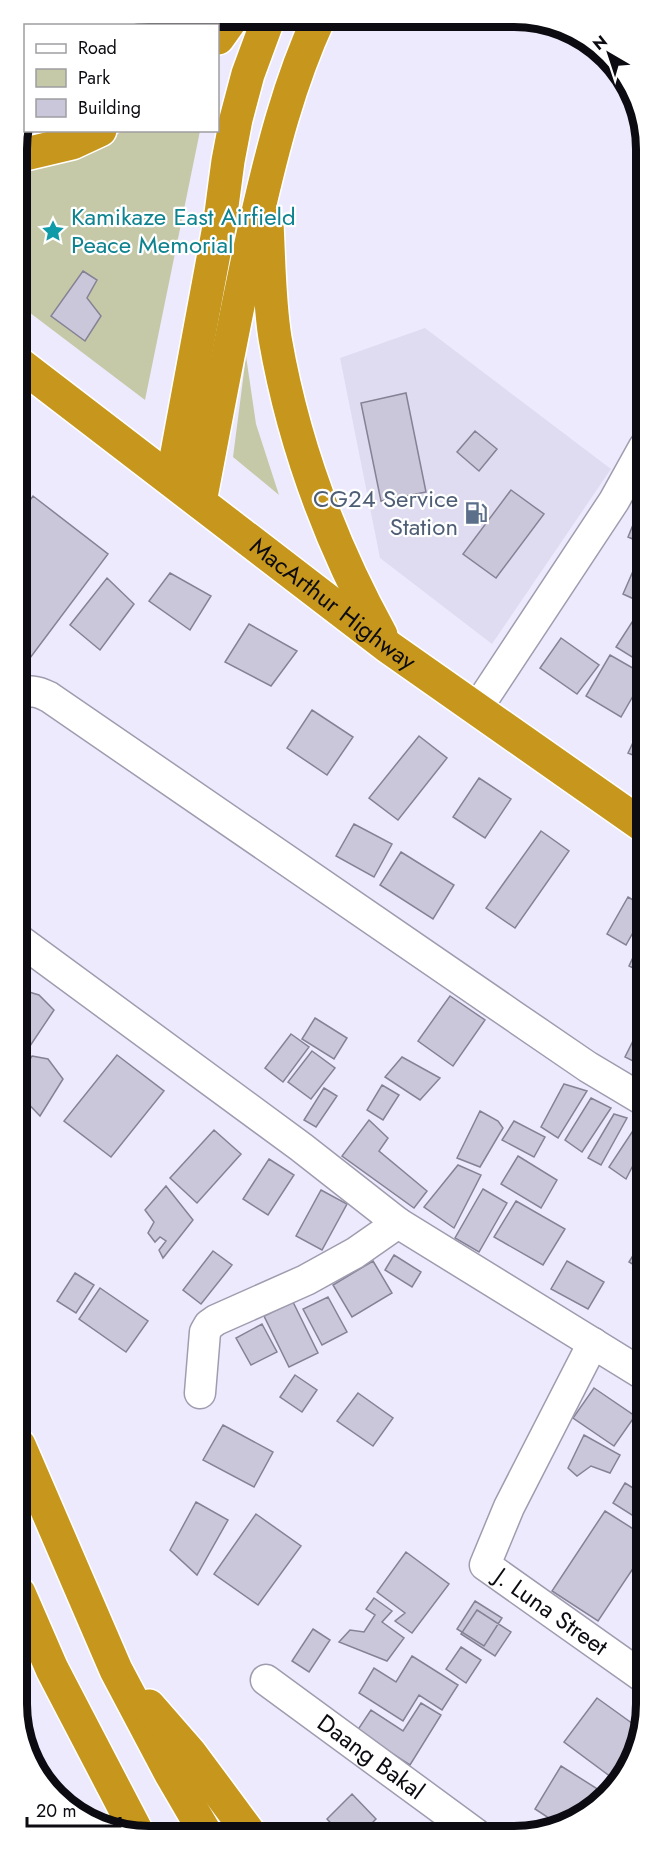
<svg xmlns="http://www.w3.org/2000/svg" width="663" height="1853" viewBox="0 0 663 1853" font-family="Jost,sans-serif">
  <style>
    .commercial { fill: #dfdcf1 }
    .green { fill: #c6c9a7 }
    .building { fill: #cbc7db; stroke: #868295; stroke-width: 1.5 }
    .lines { fill: none; stroke-linecap: round; stroke-linejoin: round }
    .street-casing { stroke: #a09caf; stroke-width: 33 }
    .highway-casing { stroke: #fff; stroke-width: 36 }
    .street { stroke: #fff; stroke-width: 30 }
    .highway { stroke: #c6971c; stroke-width: 33 }
    .labels { text-anchor: middle; stroke-width: 4.5; stroke-linejoin: round; paint-order: stroke }
    .culture-label { font-size: 24px; fill: #0d838f; stroke: #fff; text-anchor: start }
    .service-label { font-size: 24px; fill: #4e5e75; stroke: #fff; text-anchor: end }
    .street-label { font-size: 24px; fill: #0c0b11; stroke: #fff }
    .rim { fill: none; stroke: #0c0b11; stroke-width: 8 }
  </style>
  <rect width="100%" height="100%" fill="#eeeafe"/>
  <!-- commercial -->
  <path class="commercial" d="M425,328L611,469L492,644L380,558L340,358Z"/>
  <!-- green -->
  <path class="green" d="M123,131H200L145,400L17,303V170L88,150Z
    M246,356L256,424L279,495L233,457Z"/>
  <!-- building -->
  <path class="building" d="M83,271L97,280L87,298L101,316L85,341L51,316Z
    M406,393L426,492L381,501L361,403Z
    M475,431L497,449L479,471L457,452Z
    M511,490L544,514L496,578L463,554Z
    M33,496L108,554L18,674L17,518Z
    M644,498L645,544L628,537Z
    M637,562L645,565V604L623,594Z
    M170,573L211,596L190,630L149,601Z
    M107,578L134,604L100,650L70,625Z
    M636,616L645,621V665L616,647Z
    M249,624L297,651L271,686L225,662Z
    M561,638L599,665L577,694L540,668Z
    M610,655L645,675L621,717L586,696Z
    M312,710L353,737L327,775L287,748Z
    M645,717V760L628,753Z
    M419,736L447,758L398,820L369,798Z
    M479,778L511,799L485,838L453,817Z
    M354,824L392,844L374,877L336,856Z
    M541,831L569,851L515,928L486,908Z
    M401,852L454,885L433,919L380,885Z
    M628,897L645,907V911L626,945L607,934Z
    M645,932V974L629,966Z
    M19,989L39,995L54,1010L18,1064Z
    M450,996L485,1020L453,1066L418,1041Z
    M645,1017V1067L625,1057Z
    M315,1018L347,1038L334,1059L302,1039Z
    M291,1034L309,1047L283,1082L265,1068Z
    M312,1051L335,1068L311,1099L288,1082Z
    M117,1055L164,1091L111,1157L64,1121Z
    M32,1056L48,1059L63,1079L40,1116L18,1093V1077Z
    M402,1057L440,1078L420,1100L385,1077Z
    M564,1084L587,1091L558,1138L541,1127Z
    M382,1085L399,1095L383,1120L367,1110Z
    M324,1088L337,1096L316,1127L304,1120Z
    M591,1098L611,1108L582,1152L565,1140Z
    M480,1111L498,1121L503,1128L480,1167L457,1158Z
    M614,1114L627,1118L601,1165L588,1158Z
    M369,1120L388,1138L379,1151L427,1191L414,1208L342,1156Z
    M514,1121L545,1137L534,1157L502,1140Z
    M638,1123L645,1127V1142L626,1179L609,1167Z
    M214,1130L241,1154L197,1203L170,1178Z
    M518,1156L557,1180L541,1208L501,1184Z
    M269,1159L294,1175L268,1215L243,1199Z
    M645,1162V1192L633,1186Z
    M458,1165L481,1175L454,1228L424,1207Z
    M166,1186L193,1220L163,1258L159,1250L166,1241L160,1237L155,1242L148,1233L154,1222L145,1210Z
    M483,1189L507,1203L479,1252L455,1238Z
    M321,1190L347,1204L322,1250L296,1236Z
    M516,1201L565,1229L543,1265L494,1237Z
    M646,1234V1272L629,1262Z
    M213,1251L232,1265L201,1304L183,1290Z
    M394,1255L421,1272L412,1287L385,1270Z
    M373,1261L392,1293L352,1317L333,1285Z
    M567,1261L604,1282L588,1309L551,1289Z
    M75,1273L94,1285L76,1313L57,1301Z
    M100,1288L148,1321L126,1352L79,1319Z
    M328,1297L347,1332L322,1345L303,1309Z
    M293,1302L318,1353L289,1367L264,1316Z
    M262,1324L277,1352L251,1365L236,1338Z
    M295,1375L317,1390L302,1412L280,1397Z
    M594,1388L635,1416L614,1446L573,1418Z
    M358,1393L393,1418L373,1446L337,1421Z
    M223,1425L273,1452L254,1487L203,1460Z
    M584,1435L620,1455L610,1473L591,1466L577,1476L568,1468Z
    M646,1454V1474L636,1468Z
    M625,1483L646,1496V1524L613,1503Z
    M196,1502L228,1520L197,1575L170,1550Z
    M605,1511L646,1537V1549L598,1621L552,1591Z
    M256,1514L301,1546L258,1605L214,1574Z
    M406,1552L449,1584L412,1633L395,1621L405,1613L377,1592Z
    M374,1598L392,1611L382,1622L404,1638L387,1661L339,1642L350,1630L364,1632L375,1615L366,1609Z
    M475,1601L502,1618L484,1646L457,1629Z
    M477,1610L511,1632L495,1656L461,1634Z
    M313,1629L330,1640L309,1672L292,1661Z
    M461,1647L481,1660L466,1683L446,1669Z
    M412,1656L458,1685L442,1710L419,1695L403,1721L359,1693L374,1668L396,1682Z
    M597,1698L640,1729L630,1752L611,1777L564,1742Z
    M421,1703L441,1715L410,1765L357,1731L371,1710L403,1731Z
    M561,1766L607,1795L558,1824L535,1809Z
    M352,1794L376,1819L361,1834H341L327,1819Z"/>
  <g class="lines">
    <!-- street casing -->
    <g class="street-casing">
      <g id="street">
        <path d="M18,696C29,689 37,691 49,697L512,1015L588,1067L645,1101"/>
        <path d="M476,710L614,501L644,447"/>
        <path d="M18,939L301,1147L398,1223L646,1376"/>
        <path id="s1" d="M593,1343L509,1507L485,1565L646,1679"/>
        <path d="M200,1393L205,1332L209,1325L216,1320L306,1280L355,1253L398,1223"/>
        <path id="s2" d="M266,1680L476,1834"/>
      </g>
    </g>
    <!-- highway casing -->
    <g class="highway-casing">
      <g id="highway">
        <path d="M218,38L233,17"/>
        <path d="M17,156L72,143L100,130"/>
        <path d="M267,223C269,261 269,300 275,338C293,442 330,542 381,635"/>
        <path id="s3" d="M17,362L387,646L645,827"/>
        <path d="M172,480L220,221L228,161L236,119L248,74L269,17"/>
        <path d="M200,502C218,408 235,314 256,221C272,151 289,83 319,18"/>
        <path d="M19,1445L116,1670L171,1774L206,1834"/>
        <path d="M19,1593L52,1669L138,1834"/>
        <path d="M149,1706L190,1753L250,1834"/>
      </g>
    </g>
    <!-- street -->
    <use href="#street" class="street"/>
    <!-- highway -->
    <use href="#highway" class="highway"/>
  </g>
  <!-- icons -->
  <defs>
    <g id="sight-bare" transform="scale(1.8)"><path d="M0-6L1.8-2.2L6-1.7L2.9 1.2L3.7 5.4L0 3.3L-3.7 5.4L-2.9 1.2L-6-1.7L-1.8-2.2Z" fill="#0f9aa8" stroke="#fff" stroke-width="2.5" paint-order="stroke"/></g>
    <g id="fuel-bare" transform="scale(1.8)"><path d="M-5.5-6h7V0h2V4h1.3V-2.5L3-4.5l.8-.8L6-3V5H2.5V1h-1V6h-7ZM-4.2-4.7v3.2H.2V-4.7Z" fill="#5c6f8a" stroke="#fff" stroke-width="2.5" paint-order="stroke"/></g>
  </defs>
  <g fill-rule="evenodd">
    <use href="#sight-bare" x="53" y="231"/>
    <use href="#fuel-bare" x="476" y="513"/>
  </g>
  <g class="labels">
    <!-- culture labels -->
    <g class="culture-label">
      <text x="71" y="225">Kamikaze East Airfield<tspan x="71" dy="28">Peace Memorial</tspan></text>
    </g>
    <!-- service labels -->
    <g class="service-label">
      <text x="458" y="507">CG24 Service<tspan x="458" dy="28">Station</tspan></text>
    </g>
    <!-- street labels -->
    <g class="street-label">
      <text dy="8" stroke="none"><textPath href="#s3" startOffset="398">MacArthur Highway</textPath></text>
      <text dy="8" stroke="none"><textPath href="#s1" startOffset="328">J. Luna Street</textPath></text>
      <text dy="8" stroke="none"><textPath href="#s2" startOffset="130">Daang Bakal</textPath></text>
    </g>
  </g>
  <!-- crop -->
  <path d="M0 0H663V1853H0ZM149 27H514A122 122 0 0 1 636 149V1704A122 122 0 0 1 514 1826H149A122 122 0 0 1 27 1704V149A122 122 0 0 1 149 27Z" fill="#fff" fill-rule="evenodd"/>
  <path class="rim" d="M149 27H514A122 122 0 0 1 636 149V1704A122 122 0 0 1 514 1826H149A122 122 0 0 1 27 1704V149A122 122 0 0 1 149 27Z"/>
  <!-- legend -->
  <rect x="24" y="24" width="195" height="108" fill="#ffffff" stroke="#9e9da0" stroke-width="1.5"/>
  <rect x="36" y="44" width="30" height="9" fill="#ffffff" stroke="#9e9da0" stroke-width="1.5"/>
  <text x="78" y="54" font-size="18" fill="#0c0b11">Road</text>
  <rect x="36" y="69" width="30" height="18" fill="#c6c9a7" stroke="#9e9da0" stroke-width="1.5"/>
  <text x="78" y="84" font-size="18" fill="#0c0b11">Park</text>
  <rect x="36" y="99" width="30" height="18" fill="#cbc7db" stroke="#9e9da0" stroke-width="1.5"/>
  <text x="78" y="114" font-size="18" fill="#0c0b11">Building</text>
  <!-- north arrow -->
  <g transform="translate(609 54) rotate(321)" stroke="#ffffff" stroke-width="4.5" paint-order="stroke">
  <path d="M0-4.5L10 22L0 15L-10 22Z" fill="#0c0b11"/>
  <text y="-9" font-size="16" font-weight="bold" text-anchor="middle" fill="#0c0b11">N</text>
  </g>
  <!-- scale -->
  <path d="M27 1817v9h93v-9" fill="none" stroke="#0c0b11" stroke-width="3"/>
  <text x="36" y="1817" font-size="18" fill="#0c0b11" stroke="#ffffff" stroke-width="4.5" paint-order="stroke">20 m</text>
</svg>
